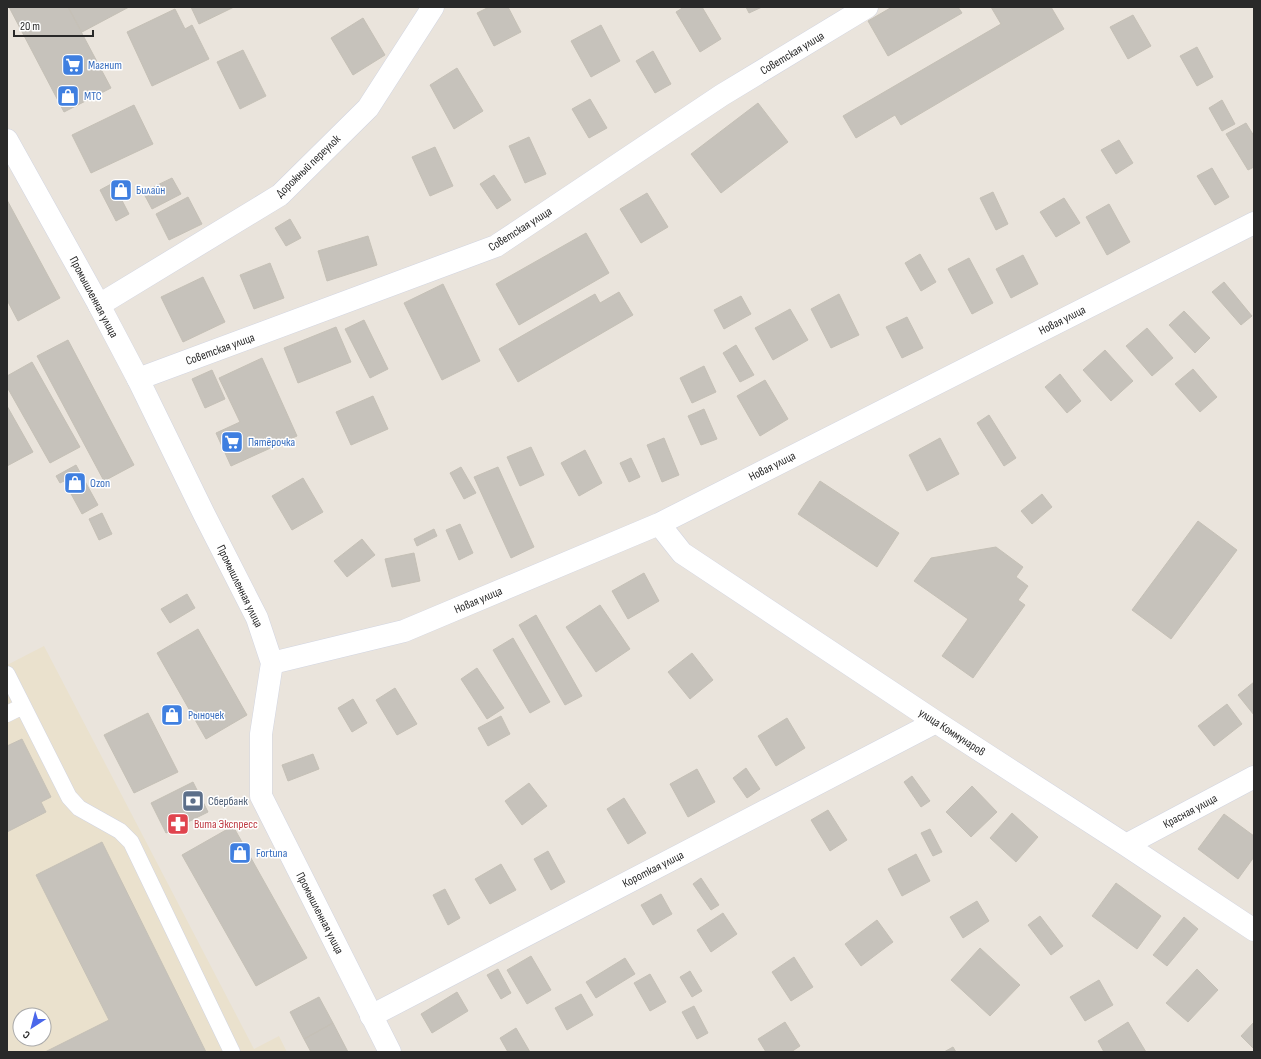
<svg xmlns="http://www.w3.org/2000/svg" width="1261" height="1059" viewBox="0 0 1261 1059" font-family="'Sofia Sans Condensed',sans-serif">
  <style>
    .education { fill: #eae1cd; fill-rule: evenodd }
    .building { fill: #c6c2bb; stroke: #c5c0b6 }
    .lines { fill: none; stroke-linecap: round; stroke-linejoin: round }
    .lane-casing { stroke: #d2d5e1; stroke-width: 17 }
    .street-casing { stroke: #d2d5e1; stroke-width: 23 }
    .secondary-casing { stroke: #d2d5e1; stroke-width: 23 }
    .lane { stroke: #fff; stroke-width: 16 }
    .street { stroke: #fff; stroke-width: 22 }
    .secondary { stroke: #fff; stroke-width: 22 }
    .labels { text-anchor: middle; stroke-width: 3; stroke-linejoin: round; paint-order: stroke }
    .street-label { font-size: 12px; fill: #292929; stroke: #fff }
    .shop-label { font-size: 12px; fill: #366cbe; stroke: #fff; text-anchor: start }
    .service-label { font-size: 12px; fill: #4e5e75; stroke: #fff; text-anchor: start }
    .health-label { font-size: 12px; fill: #be3a42; stroke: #fff; text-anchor: start }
  </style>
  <rect width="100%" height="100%" fill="#eae4dc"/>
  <!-- education -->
  <path class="education" d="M44,646L254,1049L279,1036L287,1052H7V665ZM20,1015H44V1039H20Z"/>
  <!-- building -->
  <path class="building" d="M9,7H68L111,88L64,112Z
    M68,7H129L82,32Z
    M191,7H234L199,24Z
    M489,7H508L521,32L494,46L477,13Z
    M684,7H702L721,39L700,52L676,12Z
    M746,7H762L749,13Z
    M892,7H958L962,13L888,56L868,21Z
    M991,7H1051L1064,29L901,125L895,115L856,138L843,116L1001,24Z
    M175,9L185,29L192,25L209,59L152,86L127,32Z
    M1133,15L1151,46L1128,59L1110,27Z
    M363,18L385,55L353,75L331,38Z
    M601,25L620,61L591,77L571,41Z
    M1197,47L1213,77L1197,86L1180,56Z
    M243,50L266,96L240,109L217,62Z
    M653,51L671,84L655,93L636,61Z
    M457,68L483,111L454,129L430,85Z
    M590,99L607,128L589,138L572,109Z
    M1222,100L1235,124L1222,131L1209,108Z
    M758,103L788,142L721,193L691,154Z
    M134,105L153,144L91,173L72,135Z
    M1246,123L1254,136V167L1248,170L1226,134Z
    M529,137L546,174L525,183L509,146Z
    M1119,140L1133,163L1116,174L1101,150Z
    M435,147L453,186L430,196L412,157Z
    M1212,168L1229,197L1215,205L1197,176Z
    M494,175L511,200L497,209L480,184Z
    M172,178L181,194L152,209L143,192Z
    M113,183L129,214L116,221L100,190Z
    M993,192L1008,224L996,230L980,198Z
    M647,193L668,227L641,243L620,209Z
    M188,197L202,224L169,240L156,214Z
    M1064,198L1080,223L1056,237L1040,212Z
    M7,200L60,298L18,321L7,300Z
    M1109,204L1130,242L1107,255L1086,217Z
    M290,219L301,238L286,246L275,228Z
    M586,233L609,273L519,325L496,284Z
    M368,236L377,265L327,281L318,251Z
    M920,254L936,282L921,291L905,263Z
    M1023,255L1038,284L1011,298L996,269Z
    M969,258L993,303L972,314L948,269Z
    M270,263L284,298L254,309L240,275Z
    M203,277L225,322L183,342L161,297Z
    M1224,282L1252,316L1241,325L1212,292Z
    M443,284L480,361L442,380L404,303Z
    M619,292L633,315L518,382L499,349L595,294L600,303Z
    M839,294L859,335L831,348L811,309Z
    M741,296L751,314L724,329L714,310Z
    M790,309L808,340L773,360L755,328Z
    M1184,311L1210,338L1195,353L1169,325Z
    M907,317L923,348L902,358L886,327Z
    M364,320L388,369L370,378L345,329Z
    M336,327L351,362L298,383L284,348Z
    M1147,328L1173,358L1152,376L1126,346Z
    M68,340L134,465L104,481L37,356Z
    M736,345L754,375L740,382L723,353Z
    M1105,350L1133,381L1111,401L1083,370Z
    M262,358L297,436L231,466L216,433L240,422L219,378Z
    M32,362L80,447L50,463L7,387V376Z
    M704,366L716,392L692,403L680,378Z
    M1193,369L1217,397L1200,412L1175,384Z
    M212,370L225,399L205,408L192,379Z
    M1060,374L1081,401L1067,413L1045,387Z
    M765,380L788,419L760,436L737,396Z
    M373,396L388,429L351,445L336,412Z
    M7,406L33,452L7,466Z
    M704,409L717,439L701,445L688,416Z
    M989,415L1016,458L1004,466L977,423Z
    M664,438L679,475L662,482L647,445Z
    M940,438L959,474L927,491L909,455Z
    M531,447L544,475L520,486L507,457Z
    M585,450L602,483L579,496L561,463Z
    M631,458L640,477L629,482L620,463Z
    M76,465L98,505L82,514L64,481L60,483L56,476Z
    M461,467L476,493L464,499L450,473Z
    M498,467L534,547L511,558L474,477Z
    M303,478L323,512L292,530L272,496Z
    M820,481L899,533L877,567L798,514Z
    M1042,494L1052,507L1032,524L1021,511Z
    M102,513L112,534L99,540L89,519Z
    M1198,521L1237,550L1171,639L1132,610Z
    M460,524L473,553L459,560L446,530Z
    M434,529L437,536L417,546L414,539Z
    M362,539L375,555L347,577L334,561Z
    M996,547L1023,567L1016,577L1028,586L1018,600L1025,605L973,678L942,656L968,619L914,581L931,558Z
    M414,553L420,581L392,587L385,559Z
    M644,573L659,601L628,619L612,591Z
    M187,594L195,608L170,623L161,609Z
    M600,605L630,649L596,672L566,627Z
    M536,615L582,696L565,705L519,625Z
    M198,629L247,715L206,739L157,653Z
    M513,638L550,702L530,713L493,650Z
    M692,653L713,680L690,699L668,672Z
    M477,668L504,708L487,719L461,679Z
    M1254,682V715L1238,695Z
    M395,688L417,724L397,735L376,700Z
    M353,699L367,723L352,732L338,708Z
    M1227,704L1242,724L1214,746L1198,726Z
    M148,713L178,772L134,793L104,735Z
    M501,716L510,734L488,746L478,728Z
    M787,718L805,748L776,766L758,736Z
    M22,739L51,797L41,802L46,812L7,832V746Z
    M313,754L319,769L288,781L282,765Z
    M746,768L760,789L747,798L733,778Z
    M697,769L715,802L688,817L670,784Z
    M912,776L930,801L921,807L904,782Z
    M193,782L208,812L166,833L151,803Z
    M529,783L547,806L522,825L505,801Z
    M972,786L997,812L971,837L946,812Z
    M624,798L646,833L628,844L607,809Z
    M828,810L847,840L830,851L811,820Z
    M1012,813L1038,837L1016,862L990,838Z
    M1224,814L1254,836V857L1238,879L1198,849Z
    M233,826L307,958L256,986L182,855Z
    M930,829L942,852L933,856L921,833Z
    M102,842L206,1052H45L109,1020L36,875Z
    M548,851L565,882L551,890L534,859Z
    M916,854L930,881L902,896L888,869Z
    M501,864L516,890L490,904L475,879Z
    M701,878L719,905L711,910L693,884Z
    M1116,883L1161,916L1137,949L1092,916Z
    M445,889L460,918L448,925L433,895Z
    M661,894L672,914L653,925L641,905Z
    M977,901L989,921L963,938L950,917Z
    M723,913L737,934L711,952L697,930Z
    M1040,916L1063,946L1051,955L1028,925Z
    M1184,917L1198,929L1167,966L1153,955Z
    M877,920L893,942L861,966L845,944Z
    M980,948L1020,985L990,1016L951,980Z
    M531,956L551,990L527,1004L507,970Z
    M794,957L813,987L791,1001L772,972Z
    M625,958L635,974L596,998L586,982Z
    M498,969L511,993L501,999L487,975Z
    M1197,969L1218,990L1188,1022L1166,1003Z
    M690,971L702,991L692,997L680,977Z
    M650,974L666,1002L650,1011L634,983Z
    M1099,980L1113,1005L1085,1021L1070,997Z
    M457,992L468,1011L432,1033L421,1014Z
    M581,994L593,1015L567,1030L555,1008Z
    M319,997L333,1023L304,1039L290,1012Z
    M694,1006L708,1033L697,1039L682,1012Z
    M785,1022L800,1046L791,1052H766L758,1039Z
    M1128,1022L1146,1052H1104L1098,1041Z
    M1254,1022V1049L1241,1036Z
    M333,1023L348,1052H311L304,1039Z
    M516,1028L530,1052H508L500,1038Z
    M953,1047L956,1052H944Z"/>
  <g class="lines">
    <!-- lane casing -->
    <g class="lane-casing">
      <path id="lane" d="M7,674L69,797L79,808L120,831L131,842L232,1052
        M7,714L23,706"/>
    </g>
    <!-- street casing -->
    <g class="street-casing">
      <path id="street" d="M99,305L280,195L368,108L433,7
        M138,379L496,246L722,95L867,7
        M659,524L682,553L936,722L1126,845L1254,930
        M272,663L404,631L659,524L1254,223
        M1126,845L1254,777
        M371,1016L936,722"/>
    </g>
    <!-- secondary casing -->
    <g class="secondary-casing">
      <path id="secondary" d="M7,140L99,305L138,379L204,514L257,618L272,663L261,734V796L390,1052"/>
    </g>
    <!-- lane -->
    <use href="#lane" class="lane"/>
    <!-- street -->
    <use href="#street" class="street"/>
    <!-- secondary -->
    <use href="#secondary" class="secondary"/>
  </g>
  <!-- icons -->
  <defs>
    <g id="supermarket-square" transform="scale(1.15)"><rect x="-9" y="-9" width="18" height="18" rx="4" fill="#3f7fe0" stroke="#fff"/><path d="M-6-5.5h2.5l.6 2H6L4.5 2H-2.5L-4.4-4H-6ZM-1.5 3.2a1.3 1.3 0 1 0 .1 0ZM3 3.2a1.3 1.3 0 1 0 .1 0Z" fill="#fff"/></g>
    <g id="shop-square" transform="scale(1.15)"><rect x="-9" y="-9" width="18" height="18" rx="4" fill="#3f7fe0" stroke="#fff"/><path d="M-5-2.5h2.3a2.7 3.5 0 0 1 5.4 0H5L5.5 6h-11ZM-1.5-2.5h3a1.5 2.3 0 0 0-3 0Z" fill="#fff"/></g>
    <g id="bank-square" transform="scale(1.15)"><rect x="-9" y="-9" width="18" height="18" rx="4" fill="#5c6f8a" stroke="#fff"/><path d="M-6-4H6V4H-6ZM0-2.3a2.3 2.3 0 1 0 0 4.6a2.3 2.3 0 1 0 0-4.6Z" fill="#fff"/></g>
    <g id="pharmacy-square" transform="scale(1.15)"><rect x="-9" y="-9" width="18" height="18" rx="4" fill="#e0444e" stroke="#fff"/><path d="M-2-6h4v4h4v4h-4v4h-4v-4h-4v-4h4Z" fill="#fff"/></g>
  </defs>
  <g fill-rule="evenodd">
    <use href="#supermarket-square" x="73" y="65"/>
    <use href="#shop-square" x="68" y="96"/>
    <use href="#shop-square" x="121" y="190"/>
    <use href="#supermarket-square" x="232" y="442"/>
    <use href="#shop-square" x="75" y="483"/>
    <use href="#shop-square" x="172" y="715"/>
    <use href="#bank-square" x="193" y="801"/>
    <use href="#pharmacy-square" x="178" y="824"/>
    <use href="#shop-square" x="240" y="853"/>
  </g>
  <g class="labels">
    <!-- street labels -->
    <g class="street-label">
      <text transform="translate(792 53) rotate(-31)" y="4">Советская улица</text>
      <text transform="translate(308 166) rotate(-44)" y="4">Дорожный переулок</text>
      <text transform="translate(520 229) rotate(-32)" y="4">Советская улица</text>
      <text transform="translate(94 297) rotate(62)" y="4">Промышленная улица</text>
      <text transform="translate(1062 320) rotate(-27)" y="4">Новая улица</text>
      <text transform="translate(220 349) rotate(-20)" y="4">Советская улица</text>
      <text transform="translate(772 466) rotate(-27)" y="4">Новая улица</text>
      <text transform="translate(240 586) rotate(64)" y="4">Промышленная улица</text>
      <text transform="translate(478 600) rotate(-23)" y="4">Новая улица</text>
      <text transform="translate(952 732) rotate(33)" y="4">улица Коммунаров</text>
      <text transform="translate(1190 811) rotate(-28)" y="4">Красная улица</text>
      <text transform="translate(653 869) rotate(-27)" y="4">Короткая улица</text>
      <text transform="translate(320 913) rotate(63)" y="4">Промышленная улица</text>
    </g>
    <!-- shop labels -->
    <g class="shop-label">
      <text x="88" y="69">Магнит</text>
      <text x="84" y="100">МТС</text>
      <text x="136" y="194">Билайн</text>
      <text x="248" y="446">Пятёрочка</text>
      <text x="90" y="487">Ozon</text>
      <text x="188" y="719">Рыночек</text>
      <text x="256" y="857">Fortuna</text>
    </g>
    <!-- service labels -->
    <g class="service-label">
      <text x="208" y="805">Сбербанк</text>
    </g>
    <!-- health labels -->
    <g class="health-label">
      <text x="194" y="828">Вита Экспресс</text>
    </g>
  </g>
  <!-- border -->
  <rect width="1261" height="1059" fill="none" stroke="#292929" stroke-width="16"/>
  <!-- north arrow -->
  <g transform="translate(32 1027) rotate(216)"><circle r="19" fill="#ffffff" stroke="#a9a9a9"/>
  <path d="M0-3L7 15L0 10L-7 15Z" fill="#4a67ea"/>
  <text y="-6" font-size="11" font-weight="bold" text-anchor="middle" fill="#292929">С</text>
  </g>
  <!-- scale -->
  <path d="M14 30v6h79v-6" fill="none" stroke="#292929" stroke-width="2"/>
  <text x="20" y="30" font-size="12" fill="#292929" stroke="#ffffff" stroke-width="3" paint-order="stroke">20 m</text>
</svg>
